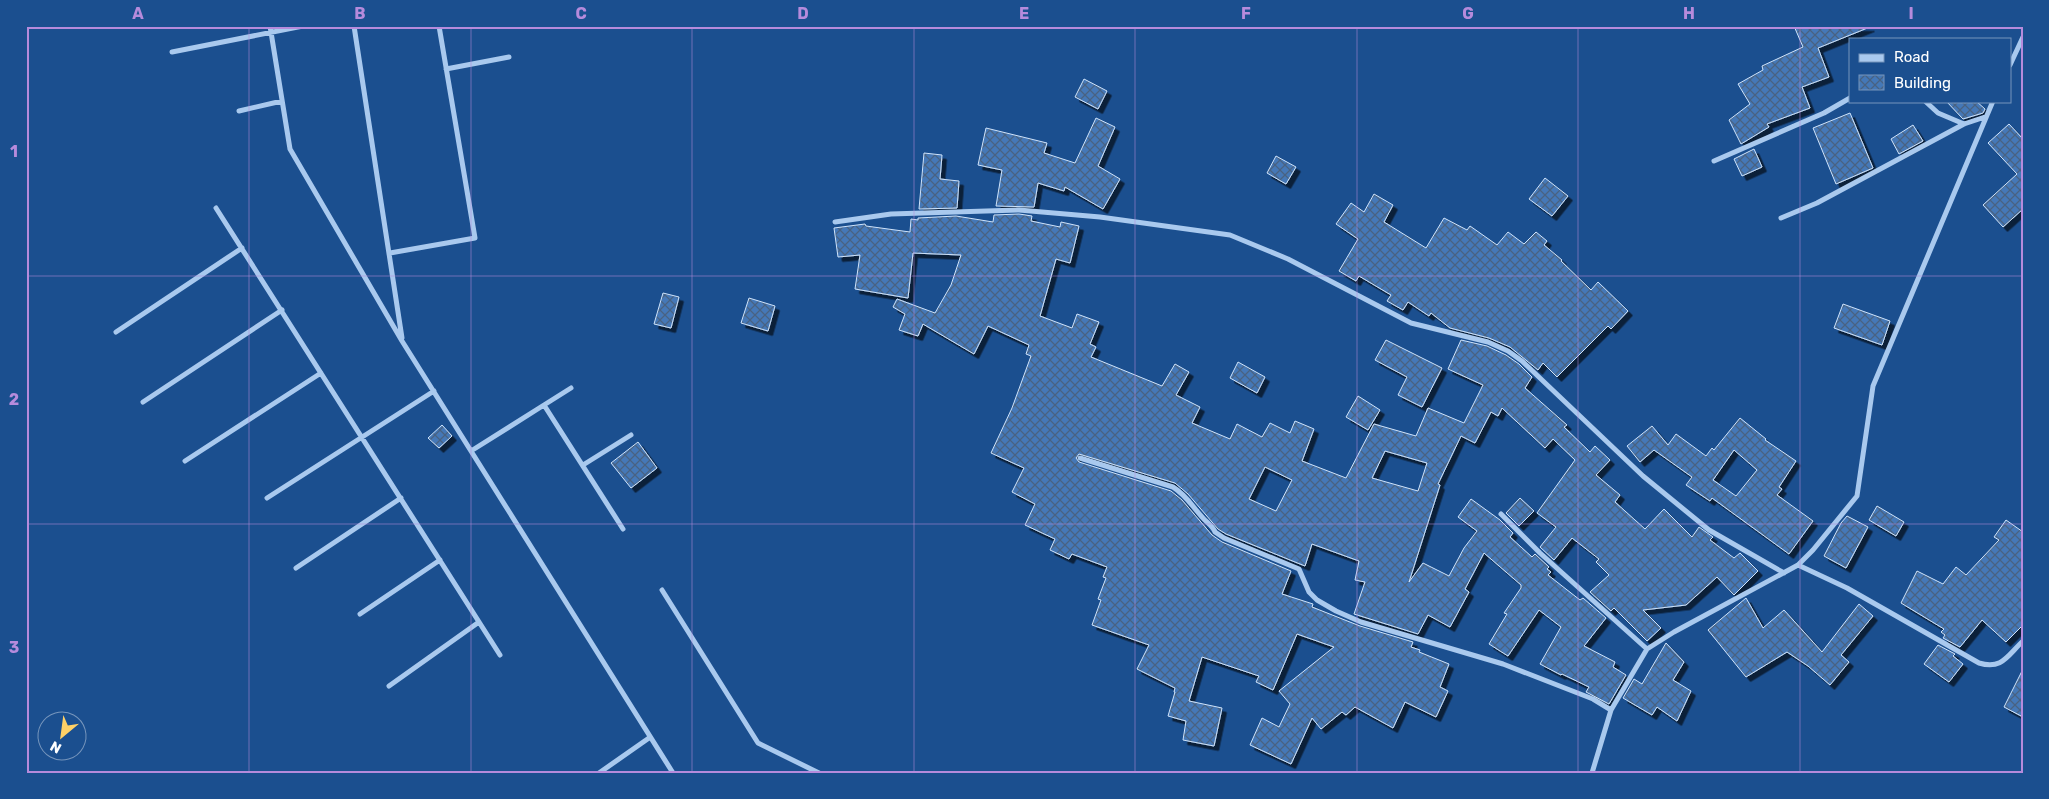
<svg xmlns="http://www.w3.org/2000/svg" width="2049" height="799" viewBox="0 0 2049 799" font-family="Rubik,sans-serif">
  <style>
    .building { fill: url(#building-cross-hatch); stroke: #cfe3fa; fill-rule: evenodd; filter: url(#shadow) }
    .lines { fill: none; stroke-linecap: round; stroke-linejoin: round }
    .street { stroke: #a9c9ee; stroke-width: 5 }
    .grid { fill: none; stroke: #b68bdc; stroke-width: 1; stroke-opacity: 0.55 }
    .neatline { fill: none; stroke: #b68bdc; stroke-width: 2 }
    .grid-label { font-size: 16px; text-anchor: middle; font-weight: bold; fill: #b68bdc }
  </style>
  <defs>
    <pattern id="building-cross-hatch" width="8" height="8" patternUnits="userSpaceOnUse" patternTransform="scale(1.25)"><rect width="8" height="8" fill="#4478b7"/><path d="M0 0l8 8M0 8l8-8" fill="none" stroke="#486282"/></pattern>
    <filter id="shadow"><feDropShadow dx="4.5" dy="4.5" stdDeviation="0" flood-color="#0009"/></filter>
  </defs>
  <rect width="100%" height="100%" fill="#1b4f8f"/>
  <!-- building -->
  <path class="building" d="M1794,26L1870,27L1818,48L1829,77L1802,87L1810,108L1767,124L1769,127L1741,144L1729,120L1750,104L1738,84L1763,70L1762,66L1803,47Z
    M1084,79L1107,91L1098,109L1075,97Z
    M1946,101H1976L1985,109L1983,113L1963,119Z
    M1850,113L1873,168L1836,184L1813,128Z
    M1096,118L1115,127L1098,166L1120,179L1103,209L1065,187L1064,191L1038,183L1034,207L996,206L1002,170L978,165L986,128L1047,143L1044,153L1075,163Z
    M2009,124L2023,139V209L2003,227L1983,205L2017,174L1988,143Z
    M1913,125L1923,141L1899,154L1891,139Z
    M1754,149L1762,167L1742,176L1734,159Z
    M924,153L942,155L940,179L959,181L957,208L919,209Z
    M1276,156L1296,167L1286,184L1267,173Z
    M1545,178L1568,196L1552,216L1529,199Z
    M1374,194L1393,205L1384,222L1426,248L1444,218L1467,230L1470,226L1497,245L1508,232L1524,244L1536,232L1547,241L1544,245L1562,260L1561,261L1591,290L1598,282L1628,311L1611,329L1608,326L1557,377L1543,363L1538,370L1510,347L1489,338L1450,328L1431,313L1429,316L1408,302L1403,310L1387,301L1391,295L1359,276L1356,281L1339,271L1358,239L1336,224L1351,203L1364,212Z
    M1019,214L1032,216L1031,221L1060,227L1061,222L1079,226L1070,263L1056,259L1040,316L1072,328L1077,314L1099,322L1090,344L1096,347L1091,357L1162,386L1175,364L1189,372L1176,395L1200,407L1192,423L1230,439L1237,424L1262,437L1270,423L1290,433L1295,421L1314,429L1302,461L1346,478L1374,424L1416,436L1428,408L1464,423L1483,385L1448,369L1461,340L1487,346L1506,355L1519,364L1532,377L1525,388L1567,425L1564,427L1590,452L1595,446L1610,460L1596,475L1620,495L1615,502L1645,529L1664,509L1692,537L1699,527L1713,537L1710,540L1734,558L1740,553L1758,571L1734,595L1717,577L1686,605L1643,610L1661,628L1647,641L1614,608L1611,611L1590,592L1609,575L1596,562L1599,559L1572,538L1554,560L1540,547L1556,527L1537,513L1575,460L1553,439L1545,448L1502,408L1498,416L1491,412L1475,443L1461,436L1438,484L1440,485L1409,582L1423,563L1449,576L1464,548L1477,531L1458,517L1471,499L1500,520L1513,533L1510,537L1532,557L1535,554L1549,567L1547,569L1551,572L1548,575L1580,600L1583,598L1606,618L1584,646L1615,662L1613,667L1626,675L1609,704L1586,692L1589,687L1562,674L1561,675L1540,664L1561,627L1539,610L1508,656L1489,644L1507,614L1504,613L1521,588V585L1484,553L1465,589L1469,592L1450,627L1428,615L1418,634L1354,614L1365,582L1355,580L1359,561L1312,544L1305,566L1295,562L1226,534L1218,529L1188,494L1175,483L1079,454L1076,458L1079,462L1171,491L1182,500L1212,535L1222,542L1291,571L1282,594L1313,604L1312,607L1360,626L1413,642L1411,647L1420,650L1419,652L1449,664L1440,687L1448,691L1436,717L1405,702L1393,728L1355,707L1346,715L1342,712L1321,729L1312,718L1291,764L1250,745L1262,718L1279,727L1290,704L1279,691L1334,647L1297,634L1273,690L1256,682L1259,676L1202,657L1189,701L1222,708L1214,746L1183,740L1186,721L1168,716L1175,692H1174L1175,688L1137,669L1149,645L1092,625L1101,600L1098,599L1106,578L1103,577L1107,567L1072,554L1069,559L1050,550L1055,539L1025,525L1035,504L1012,492L1024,468L991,453L1012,408L1031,356L1026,354L1029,345L988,326L974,354L923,324L918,336L899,330L905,314L893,307L897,299L935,313L951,285L961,255L913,253L908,298L855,289L860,255L838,257L834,228L865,224L866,226L910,232L911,219L918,220V218L956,216L993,222L994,215ZM1385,451L1427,463L1418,491L1372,478ZM1265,467L1292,480L1276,511L1249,499Z
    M663,293L679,297L671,328L654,324Z
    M749,298L775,306L768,331L741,323Z
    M1843,304L1890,321L1882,345L1834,328Z
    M1386,340L1442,368L1422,407L1398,395L1407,377L1375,360Z
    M1238,362L1265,377L1257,393L1230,378Z
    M1358,396L1380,410L1368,430L1346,417Z
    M1740,418L1766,439L1765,440L1796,461L1779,487L1782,489L1777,495L1813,521L1789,554L1712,498L1710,501L1686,485L1692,477L1654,450L1640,462L1627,446L1652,426L1668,445L1676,434L1706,456L1712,448L1714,450ZM1734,450L1757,470L1736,496L1713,480Z
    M442,425L452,436L439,448L428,438Z
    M638,442L657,468L631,488L611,463Z
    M1520,498L1534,511L1519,526L1506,513Z
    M1877,506L1904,522L1896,536L1869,520Z
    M1847,516L1868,527L1846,568L1824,556L1841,523Z
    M2006,520L2023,532V625L2006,642L1982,620L1960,647L1943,638L1945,635L1941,632L1944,629L1901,603L1917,571L1943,584L1956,567L1966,575L1999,540L1994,537Z
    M1746,598L1763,628L1784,610L1822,652L1859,604L1873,616L1841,655L1849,662L1830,685L1808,666L1787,652L1746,677L1708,630Z
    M1666,643L1684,662L1673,680L1691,691L1677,721L1657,707L1652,715L1623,698L1634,679L1642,684Z
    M1938,645L1955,654L1953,656L1963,664L1949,682L1924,664Z
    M2023,669V717L2004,707Z"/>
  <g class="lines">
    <!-- street -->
    <path class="street" d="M270,26L290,149L402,341L673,773
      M354,26L402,338
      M172,52L303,26
      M2010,65L2023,37
      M446,69L509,57
      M1925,101L1938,113L1964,124
      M239,111L282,101
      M1714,161L1824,113L1850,98
      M216,208L500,655
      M1781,218L1817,203L1964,124L1985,117
      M835,222L891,214L1019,210L1100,217L1230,235L1288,259L1411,323L1488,342L1508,351L1522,361L1643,476L1709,530L1784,573
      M390,253L475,238L439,26
      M116,332L242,248
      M143,402L282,310
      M544,405L571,388
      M471,451L544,405L623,529
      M1080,458L1173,487C1186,495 1192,506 1202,517C1206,522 1213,526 1215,532L1224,538L1299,569L1309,592L1317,600L1336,611L1361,622L1503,664L1593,699L1611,710
      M185,461L321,373
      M583,465L631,435
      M267,498L434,391
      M1501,514L1540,553L1647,649
      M1798,565L1813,550L1857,496L1873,386L1993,101
      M296,568L401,498
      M662,590L758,743L819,773
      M360,614L440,560
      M389,686L479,622
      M599,773L649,738
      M1592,773L1611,710L1647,649L1674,632L1798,565L1847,588L1979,663C2002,670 2007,656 2023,641"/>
  </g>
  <!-- grid -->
  <path class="grid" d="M249,26V773M471,26V773M692,26V773M914,26V773M1135,26V773M1357,26V773M1578,26V773M1800,26V773M26,276H2023M26,524H2023"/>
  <!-- border -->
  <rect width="2049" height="799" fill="none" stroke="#1b4f8f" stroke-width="55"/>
  <!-- legend -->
  <rect x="1849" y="38" width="162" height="65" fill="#1b4f8f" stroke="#7695bc"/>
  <rect x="1859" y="54" width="25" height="8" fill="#a9c9ee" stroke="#7695bc"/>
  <text x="1894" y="62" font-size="15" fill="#ffffff">Road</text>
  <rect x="1859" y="75" width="25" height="15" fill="url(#building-cross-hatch)" stroke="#7695bc"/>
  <text x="1894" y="88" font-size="15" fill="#ffffff">Building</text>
  <!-- north arrow -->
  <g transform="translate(62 736) rotate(209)"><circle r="24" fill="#1b4f8f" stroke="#7695bc"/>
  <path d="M0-4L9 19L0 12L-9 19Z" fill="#ffd166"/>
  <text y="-8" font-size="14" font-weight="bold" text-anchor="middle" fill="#ffffff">N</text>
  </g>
  <rect x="28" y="28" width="1994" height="744" class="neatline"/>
  <g class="grid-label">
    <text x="138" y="19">A</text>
    <text x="360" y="19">B</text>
    <text x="581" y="19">C</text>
    <text x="803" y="19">D</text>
    <text x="1024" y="19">E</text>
    <text x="1246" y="19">F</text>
    <text x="1468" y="19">G</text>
    <text x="1689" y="19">H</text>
    <text x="1911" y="19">I</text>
    <text x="14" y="157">1</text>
    <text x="14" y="405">2</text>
    <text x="14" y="653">3</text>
  </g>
</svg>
